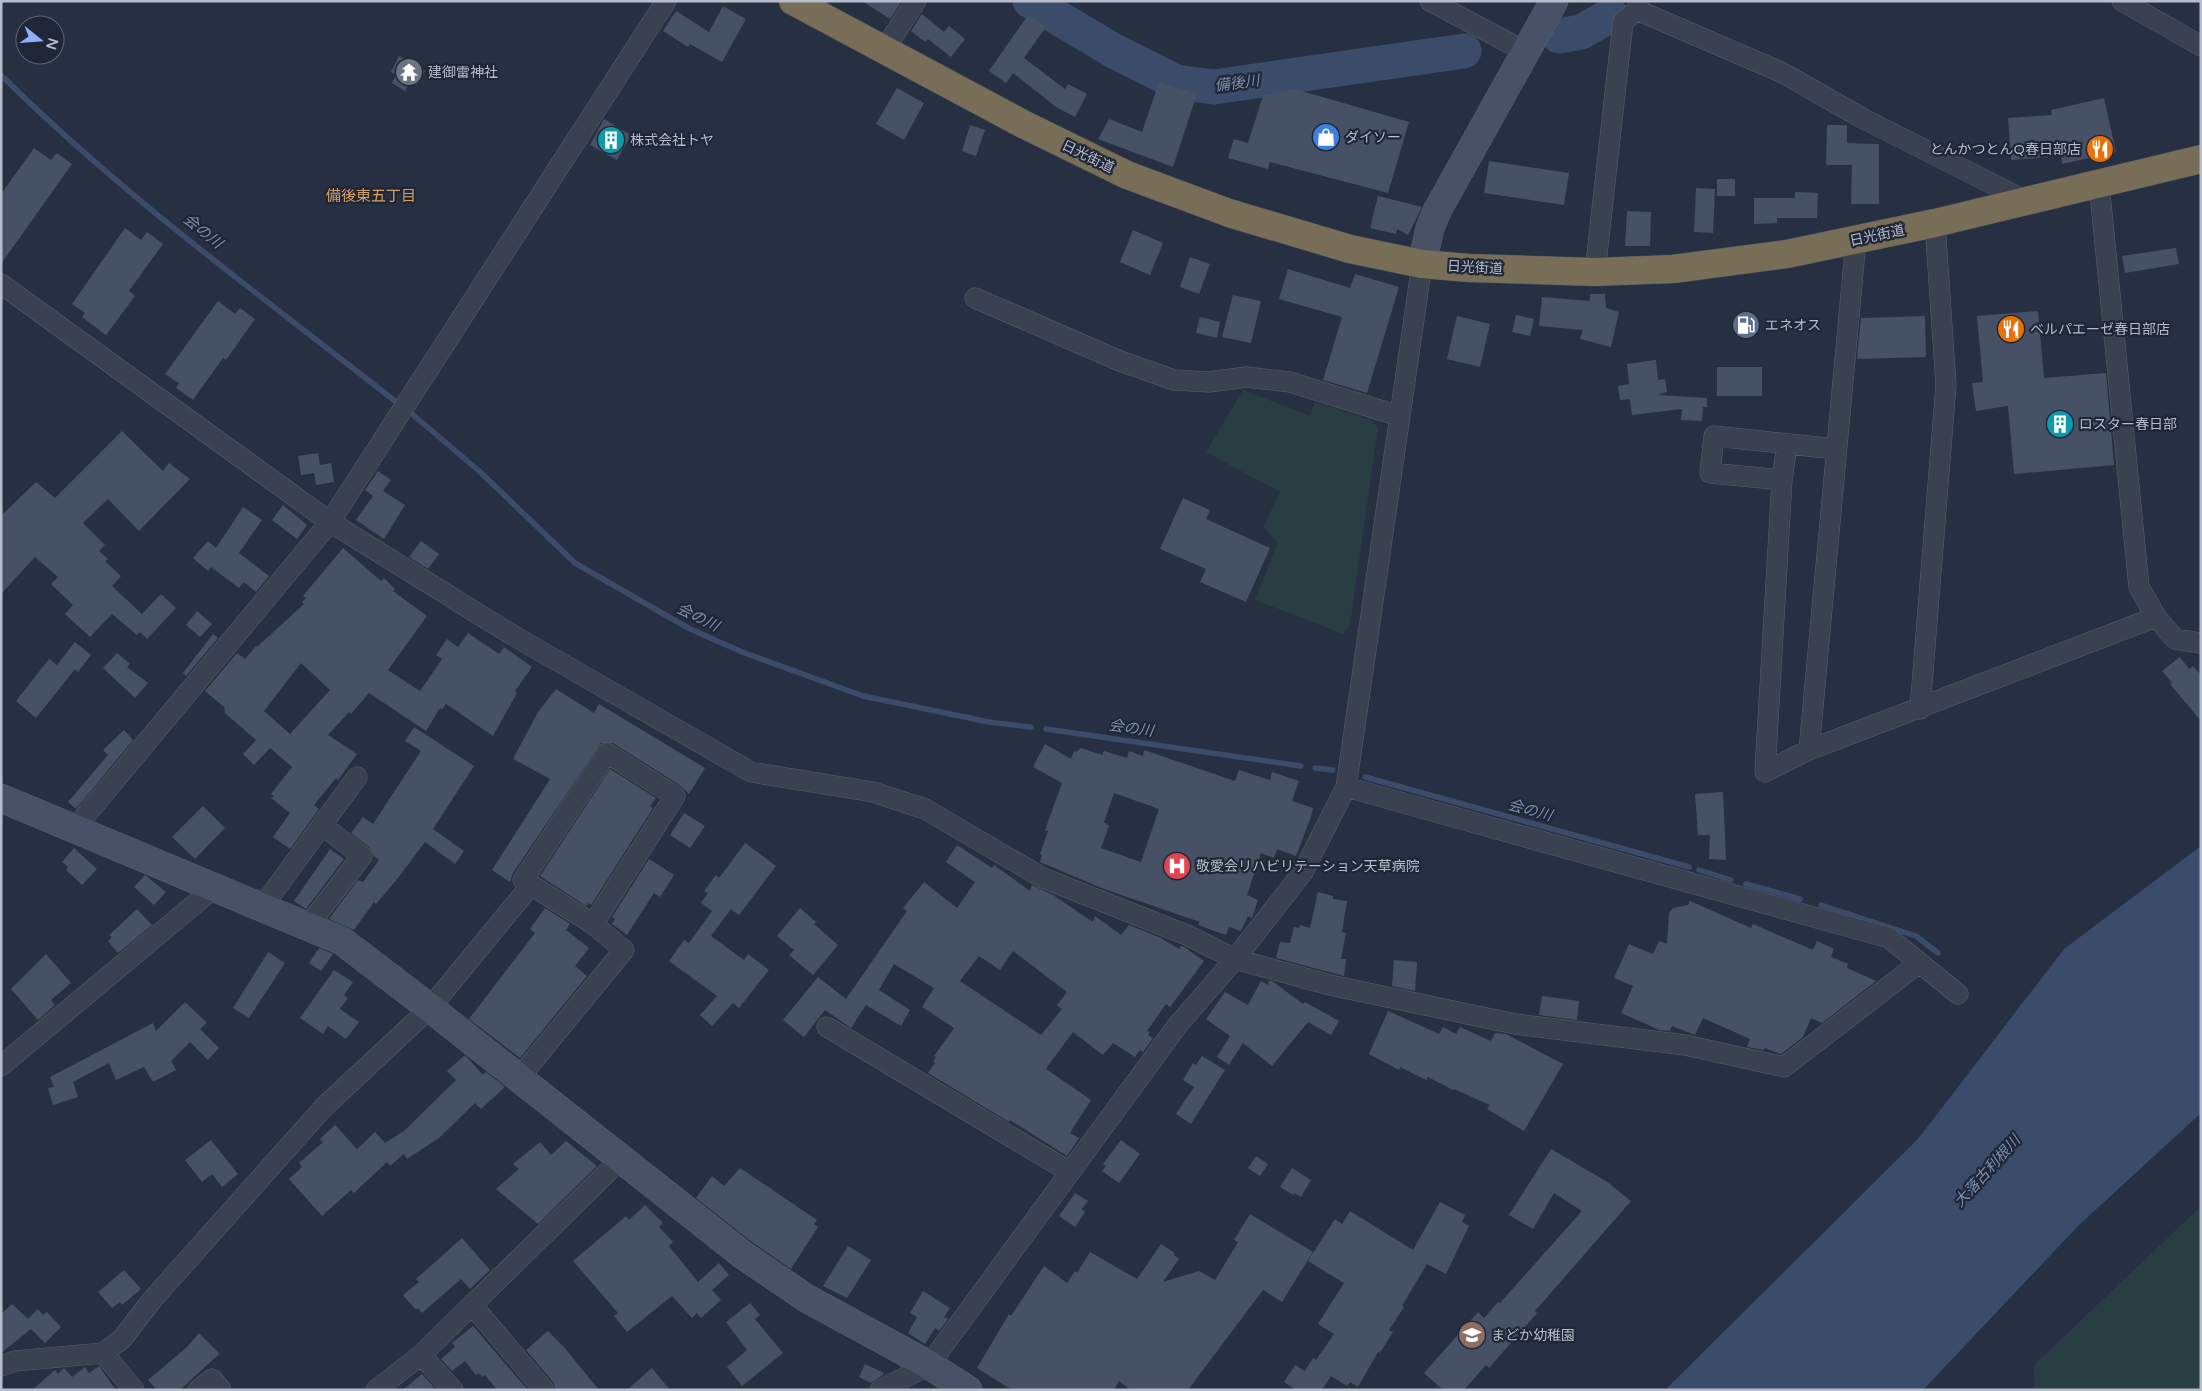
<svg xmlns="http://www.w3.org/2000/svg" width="2202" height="1391" viewBox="0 0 2202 1391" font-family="'Varela Round','Noto Sans JP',sans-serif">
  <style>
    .green { fill: #283e43 }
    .water { fill: #3b4c6b }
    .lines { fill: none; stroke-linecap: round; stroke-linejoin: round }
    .stream { stroke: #3b4c6b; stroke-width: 5.5 }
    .river { stroke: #3b4c6b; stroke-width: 35 }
    .building { fill: #475166; fill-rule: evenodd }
    .street-casing { stroke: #58606f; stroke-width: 21 }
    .secondary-casing { stroke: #58606f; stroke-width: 29 }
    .highway-casing { stroke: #454d5c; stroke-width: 29 }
    .street { stroke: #3a4252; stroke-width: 20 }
    .secondary { stroke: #485165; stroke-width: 28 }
    .highway { stroke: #786d57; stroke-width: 28 }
    .labels { text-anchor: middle; stroke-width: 4.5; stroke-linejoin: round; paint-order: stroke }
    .poi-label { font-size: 14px; fill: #b7bdcc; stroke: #1f2737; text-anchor: start }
    .street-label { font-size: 14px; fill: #b7bdcc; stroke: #1f2737 }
    .water-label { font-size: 15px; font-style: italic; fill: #7e90b3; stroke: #1f2737 }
    .neighbourhood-label { font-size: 15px; fill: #d8a066; stroke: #1f2737 }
  </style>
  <rect width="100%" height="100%" fill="#263042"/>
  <!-- green -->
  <path class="green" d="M1243,390L1310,416L1315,402L1371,420L1378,428L1350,625L1343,634L1255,600L1278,542L1263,527L1280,492L1206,452Z
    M2201,1206V1390H2030L2035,1385L2033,1366Z"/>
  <!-- water -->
  <path class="water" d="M2201,846V1113L2079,1225L1923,1390H1665L1918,1139L2064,949Z"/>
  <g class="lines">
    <!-- stream -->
    <path class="stream" d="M1,75C122,195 261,296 395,401
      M412,414L478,470L575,563L688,628L742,652L863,696L989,722L1031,727
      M1046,729L1301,766
      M1315,768L1333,770
      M1365,777L1689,867
      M1699,870L1731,880
      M1746,884L1800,899
      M1821,905L1916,936L1938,953"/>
    <!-- river -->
    <path class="river" d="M1030,1L1114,51L1176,82L1214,87L1464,51
      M1559,36L1581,32L1611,15"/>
  </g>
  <!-- building -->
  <path class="building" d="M862,1H902L890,19Z
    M723,6L746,19L722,62L690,44L688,47L663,31L676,11L709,32Z
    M922,14L944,32L949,26L965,39L951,57L928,39L925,42L911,31Z
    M1028,15L1046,27L1024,58L1065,89L1068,84L1087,94L1075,117L1056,107L1013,73L1006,83L989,71Z
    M399,56L425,71L416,86L410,82L405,91L392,83L396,75L391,72Z
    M1159,82L1197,94L1173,167L1098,139L1109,119L1142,132Z
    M897,88L924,103L904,140L876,124Z
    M1295,89L1409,122L1388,193L1270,162L1268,169L1228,158L1234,139L1248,143L1263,96Z
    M2104,98L2116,152L2062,164L2061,156L2011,160L2008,118L2052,115L2051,110Z
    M604,119L631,135L617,160L590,145Z
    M970,125L985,130L976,156L962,151Z
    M1827,125H1847V143L1879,144V204H1851L1852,165H1826Z
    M34,148L51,160L57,153L72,164L1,264V194Z
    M1489,161L1569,173L1564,205L1484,193Z
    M1717,179H1735V196H1717Z
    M1696,188L1715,189L1713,233L1694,232Z
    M1795,192L1818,193L1817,218H1777V223L1754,224V198H1795Z
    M1378,196L1422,207L1408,235L1397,229L1396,234L1370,228Z
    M1627,211L1651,212L1650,246H1625Z
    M125,228L141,240L147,232L163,244L129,291L135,296L106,335L82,317L85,313L72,304Z
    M1133,230L1163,243L1150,275L1120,262Z
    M2176,248L2179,264L2125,273L2122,256Z
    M1190,257L1210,264L1199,294L1180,287Z
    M1288,269L1350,288L1355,274L1399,287L1367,393L1323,380L1342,317L1279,299Z
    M1590,294H1605L1606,308L1619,312L1611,347L1580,339L1583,330L1539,326L1542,297L1590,301Z
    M1233,295L1261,301L1251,343L1222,337Z
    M218,301L235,314L240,308L255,319L226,360L223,358L193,400L176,388L179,383L165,374Z
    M2038,311L2044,378L2106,373L2114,465L2014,474L2008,406L1976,411L1972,383L1983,382L1977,316Z
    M1516,315L1534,319L1530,336L1512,332Z
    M1457,316L1490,324L1480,367L1447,359Z
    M1925,316L1926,357L1857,359L1861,318Z
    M1200,317L1220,322L1217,338L1196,333Z
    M1656,360L1658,380L1665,379L1667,392L1659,394V395L1707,398V407H1703L1702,421L1681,420L1682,409L1632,415L1630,399L1620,400L1618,386L1629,384L1627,364Z
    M1717,367H1762V396H1717Z
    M122,431L163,471L169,463L190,479L139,531L108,499L83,523L105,545L99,551L108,559L105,561L121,576L112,586L142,614L161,594L176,608L147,639L140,632L137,635L112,614L90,637L65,614L73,605L51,584L58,577L35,557L1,594V516L36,482L55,498Z
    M318,453L320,465L331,463L334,482L316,485L314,473L301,475L298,456Z
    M378,471L391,480L383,491L405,505L384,539L356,520L373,496L365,490Z
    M1183,498L1210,510L1206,519L1270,548L1246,602L1200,582L1206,569L1160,549Z
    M283,505L307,525L297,539L272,520Z
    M243,507L262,520L239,553L269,576L256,592L244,582L239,588L211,567L208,571L193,558L208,541L216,548Z
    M421,541L439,554L428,569L409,557Z
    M343,548L381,581L384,578L395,589L393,591L427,616L388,670L420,691L442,659L436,655L447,639L458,647L468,633L499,654L504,647L532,667L515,691L517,693L493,736L446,704L442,709L440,708L426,731L369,693L351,714L349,712L328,735L357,754L338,780L336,778L314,805L319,809L290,849L273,837L290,813L271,798L274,796L271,794L292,767L270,748L254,765L243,754L256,740L225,713L224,707L205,691L237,653L245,659L256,646L257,647L304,604L302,602L306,598L303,596ZM301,663L330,690L290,734L264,711Z
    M197,611L212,624L200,637L186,625Z
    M213,634L218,638L186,676L183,673Z
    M75,642L91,655L78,672L75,669L36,718L16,701L49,659L57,665Z
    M117,653L130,664L127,667L148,683L135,698L103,668Z
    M2180,657L2189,669L2193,666L2201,675V721L2170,684L2172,683L2162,671Z
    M556,689L594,713L599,704L705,768L689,794L681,786L613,743H601L513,873L510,882L492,870L550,779L513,759L538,712Z
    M414,727L474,766L433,829L464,851L455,864L425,842L398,878L376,904L374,902L354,930L329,919L358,880L363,882L379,860L374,856L369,847L351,833L363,817L373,824L421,751L405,741Z
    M124,730L133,740L76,809L68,802L108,755L103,750Z
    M1045,744L1071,759L1074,751L1076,752L1081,748L1102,755L1104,751L1127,758L1129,751L1143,756L1144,750L1235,781L1239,770L1270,780L1272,772L1299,781L1292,801L1313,808L1311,817L1296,856L1277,849L1274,858L1261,853L1247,895L1258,900L1252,918L1248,916L1241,931L1229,927L1226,935L1198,925L1200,922L1104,889L1040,862L1042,855L1040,854L1048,831L1045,830L1062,783L1033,767ZM1114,793L1159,809L1141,862L1101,848L1109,826L1104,822Z
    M610,769L656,798L650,806L653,808L591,905L588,903L586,906L540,876Z
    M1723,792L1726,860L1709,859L1710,835H1698L1695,794Z
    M203,806L225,828L195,859L172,837Z
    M684,813L705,826L690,848L670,835Z
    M745,843L776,866L739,915L731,909L711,936L744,960L748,954L769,970L739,1008L733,1003L712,1026L700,1015L717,996L669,961L684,940L689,943L712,911L701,903L708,893L704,891L716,875L719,878Z
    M957,845L992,868L994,865L1030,891L1032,885L1053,895L1093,922L1095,916L1121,935L1129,925L1161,938L1179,949L1181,946L1184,947L1204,961L1170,1007L1166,1004L1147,1031L1150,1032L1148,1035L1153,1038L1143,1052L1140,1050L1135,1057L1113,1043L1103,1055L1073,1032L1047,1067L1046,1069L1091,1100L1070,1133L1079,1138L1067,1156L1010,1120L1009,1122L928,1073L935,1063L933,1062L936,1057L934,1056L954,1028L922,1007L934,988L894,964L879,990L910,1010L901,1026L866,1005L851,1028L825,1010L804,1037L783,1020L818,977L846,999L907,911L903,908L924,882L957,908L975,882L946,862ZM1013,951L1067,992L1057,1005L1062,1009L1041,1035L960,981L979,956L1000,970Z
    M74,848L97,869L82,885L66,870L68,867L62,862Z
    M330,849L344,859L306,909L294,901Z
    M649,859L674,875L660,897L654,893L627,935L612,924L615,919L612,917Z
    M145,875L166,892L154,905L134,887Z
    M1318,892L1333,896V899L1347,901L1342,932L1346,933L1341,959H1346L1344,976L1276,958L1280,942L1290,943L1294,927L1299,928L1300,925L1310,928Z
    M1690,901L1751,928L1753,924L1813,950L1817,941L1834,949L1831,957L1848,964L1847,968L1876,981L1822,1023L1811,1018L1803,1037L1781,1054L1765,1048L1764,1050L1747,1047L1750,1039L1703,1018L1695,1035L1672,1026L1670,1031L1660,1030L1621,1013L1633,986L1614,978L1629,944L1653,954L1659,941L1667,944L1669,913L1673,908L1688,905Z
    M545,908L570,924L566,930L589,948L575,966L587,976L520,1058L469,1019L535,933L530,929Z
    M800,908L816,922L814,924L838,945L813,975L789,955L794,950L777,936Z
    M137,909L152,925L118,953L108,941L112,937L109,935Z
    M319,948L333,954L321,971L309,963Z
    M268,952L285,963L249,1018L233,1008Z
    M46,954L71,983L51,1000L55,1005L38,1020L11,989Z
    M1394,960L1417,962L1415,991L1392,986Z
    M334,970L353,982L344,995L348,998L340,1009L359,1022L346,1039L328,1026L323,1034L300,1018Z
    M1261,981L1268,985L1269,981H1272L1303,1004L1305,1002L1339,1021L1331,1035L1308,1022L1272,1066L1243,1043L1229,1065L1217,1057L1230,1036L1206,1019L1225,992L1248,1005Z
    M1542,996L1579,1001L1577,1020L1539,1015Z
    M185,1002L207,1023L200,1029L219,1048L208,1060L190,1042L171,1061L176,1070L153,1082L144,1067L116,1080L109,1063L73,1082L78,1097L53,1105L48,1088L54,1087L50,1077L153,1023L156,1031Z
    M1388,1011L1439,1034L1443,1027L1456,1034L1460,1027L1491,1041L1495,1033L1506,1034L1563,1064L1524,1131L1487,1109L1490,1105L1454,1089L1453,1090L1428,1077L1426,1080L1400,1067L1399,1070L1369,1054Z
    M465,1055L483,1075L486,1072L505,1087L481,1109L475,1103L439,1138L407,1159L404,1154L390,1166L387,1162L354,1193L351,1190L322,1216L289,1179L302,1167L299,1163L323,1142L320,1139L335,1125L357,1149L375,1132L385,1143L404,1131L456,1080L447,1071Z
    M1202,1056L1225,1070L1191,1124L1176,1114L1194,1087L1183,1080L1193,1063L1196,1065Z
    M211,1140L238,1174L222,1187L212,1174L202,1182L185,1160Z
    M1121,1140L1140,1154L1119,1183L1102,1171L1106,1166L1103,1164Z
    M566,1141L597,1166L538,1224L496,1189L519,1169L513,1164L540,1142L551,1155Z
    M1551,1149L1606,1181L1631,1201L1535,1311L1537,1313L1489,1368L1486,1365L1464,1390H1443L1424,1373L1478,1312L1484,1318L1498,1302L1500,1303L1582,1211L1554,1193L1533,1229L1509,1215Z
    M1256,1156L1268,1164L1260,1176L1248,1168Z
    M740,1168L817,1220L814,1224L818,1227L791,1269L752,1242L696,1198L712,1176L724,1186Z
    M1292,1168L1311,1180L1301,1197L1295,1193L1293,1195L1280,1187Z
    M1075,1193L1088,1201L1082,1209L1085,1212L1075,1227L1059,1216Z
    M1440,1202L1465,1215L1462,1222L1469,1226L1446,1274L1427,1264L1402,1306L1404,1307L1389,1330L1393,1332L1380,1353L1378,1352L1358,1387L1350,1382L1347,1386L1331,1376L1322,1390H1296L1284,1382L1295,1365L1305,1371L1313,1358L1316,1360L1334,1334L1318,1324L1344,1283L1308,1261L1335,1219L1342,1224L1350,1211L1413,1250Z
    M645,1205L663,1223L659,1227L673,1242L669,1246L698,1282L719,1263L729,1275L712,1290L721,1300L701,1318L697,1313L692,1318L672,1296L627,1332L614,1316L618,1313L573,1261L626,1216L629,1220Z
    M1250,1214L1313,1252L1282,1302L1263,1290L1188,1390H1131L1119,1381L1114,1390H1012L977,1368L1009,1314L1011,1316L1044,1266L1067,1283L1075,1271L1077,1273L1090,1252L1137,1279L1161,1244L1175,1253L1174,1255L1179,1259L1163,1282L1199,1271L1215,1280L1238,1242L1234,1240Z
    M462,1238L490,1270L470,1289L461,1279L422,1313L418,1308L416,1310L403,1295L419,1282L416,1279Z
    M848,1246L871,1260L847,1298L823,1286Z
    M124,1270L141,1289L122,1305L120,1302L112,1308L98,1292Z
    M923,1291L950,1308L944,1317L948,1319L939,1331L935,1328L925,1344L908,1333L917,1317L910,1313Z
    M750,1303L760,1315L755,1319L783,1353L742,1386L727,1367L747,1350L726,1322Z
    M12,1304L28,1319L38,1309L43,1315L47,1312L61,1327L45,1343L31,1329L1,1353V1314Z
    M473,1326L508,1367L528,1390H497L485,1375L482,1377L479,1373L476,1375L465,1361L452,1371L441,1359L455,1347L452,1343Z
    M548,1331L564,1347L599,1390H556L553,1382L526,1350Z
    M199,1333L219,1353L218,1355L180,1390H157L148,1380L187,1347Z
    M865,1364L884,1373L883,1375L871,1383L859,1377Z
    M99,1366L116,1390H32L55,1370L58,1374L64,1368L72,1377L85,1367L89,1373Z
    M652,1368L670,1390H627Z
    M422,1374L434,1387L430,1390H403Z"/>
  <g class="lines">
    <!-- street casing -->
    <g class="street-casing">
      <path id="street" d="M1430,1L1526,52
        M2122,1L2201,46
        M1637,10L1781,72L1862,118L2024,200
        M884,50L916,1
        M2099,183L2139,587L2156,617L2175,639L2201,643
        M1595,272L1623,22L1637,10L1639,1
        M1,284L330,522L514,636L751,772L873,792L925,809L1043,878L1189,936L1235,959L1330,985L1515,1024L1685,1045L1784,1067L1919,963
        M975,298L1120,361L1174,380L1209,382L1246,377L1290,382L1399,416
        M1836,449L1714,436L1710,473L1782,480L1765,772L1809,750L2156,617
        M1782,480L1787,444
        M1920,709L1946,385L1935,223
        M1809,750L1856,240
        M1346,787L1889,938L1958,994
        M75,828L330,522L666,1
        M263,906L357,777
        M308,926L362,856L322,825
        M827,1027L1070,1172
        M1,1066L214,888
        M519,1078L624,950L593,924L531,885
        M472,1305L544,1390
        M103,1353L134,1390
        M421,1355L453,1390
        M1,1366L15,1361L103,1353L122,1339L152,1300L324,1107L430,1008L531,885L523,880L607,753L675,796L593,924
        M198,1390L212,1379L221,1390
        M376,1390L421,1355L621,1159
        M880,1390L929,1365L1177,1026L1235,959L1303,872L1346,787L1422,264"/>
    </g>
    <!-- secondary casing -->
    <g class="secondary-casing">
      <path id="secondary" d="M1422,264L1430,228L1437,211L1554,1
        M1,798L342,941L430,1008L743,1255L806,1298L929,1365L968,1390"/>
    </g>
    <!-- highway casing -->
    <g class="highway-casing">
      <path id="highway" d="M793,1L1025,125L1127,175L1229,213L1350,249L1422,264L1469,268L1595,272L1673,269L1787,254L1935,223L2201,159"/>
    </g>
    <!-- street -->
    <use href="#street" class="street"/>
    <!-- secondary -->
    <use href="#secondary" class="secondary"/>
    <!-- highway -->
    <use href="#highway" class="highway"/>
  </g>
  <!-- icons -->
  <defs>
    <g id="temple-disc" transform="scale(1.4375)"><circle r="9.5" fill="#6b7280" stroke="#1f2737"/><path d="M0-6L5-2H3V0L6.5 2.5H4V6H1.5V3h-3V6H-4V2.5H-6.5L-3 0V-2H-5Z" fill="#fff"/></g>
    <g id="shop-disc" transform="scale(1.4375)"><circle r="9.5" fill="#3f7fe0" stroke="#1f2737"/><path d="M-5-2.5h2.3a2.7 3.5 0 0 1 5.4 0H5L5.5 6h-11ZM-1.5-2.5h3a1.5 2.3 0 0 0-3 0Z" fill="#fff"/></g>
    <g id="building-disc" transform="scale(1.4375)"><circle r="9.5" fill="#0f9aa8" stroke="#1f2737"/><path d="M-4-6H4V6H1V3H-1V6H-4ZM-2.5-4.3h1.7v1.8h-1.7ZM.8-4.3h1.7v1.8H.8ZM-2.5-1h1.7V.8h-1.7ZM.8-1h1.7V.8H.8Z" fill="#fff"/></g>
    <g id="restaurant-disc" transform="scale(1.4375)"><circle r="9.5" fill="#e8710a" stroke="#1f2737"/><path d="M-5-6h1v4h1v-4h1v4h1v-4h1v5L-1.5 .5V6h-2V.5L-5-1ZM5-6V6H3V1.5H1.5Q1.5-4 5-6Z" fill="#fff"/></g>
    <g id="fuel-disc" transform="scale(1.4375)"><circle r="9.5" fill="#5c6f8a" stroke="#1f2737"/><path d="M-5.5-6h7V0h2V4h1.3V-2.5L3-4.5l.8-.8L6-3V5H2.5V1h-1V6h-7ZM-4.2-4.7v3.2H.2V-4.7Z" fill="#fff"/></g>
    <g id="hospital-disc" transform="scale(1.4375)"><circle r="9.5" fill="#e0444e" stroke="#1f2737"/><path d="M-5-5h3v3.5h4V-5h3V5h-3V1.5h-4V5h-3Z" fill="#fff"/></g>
    <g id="school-disc" transform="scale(1.4375)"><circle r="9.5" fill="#8d6e63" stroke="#1f2737"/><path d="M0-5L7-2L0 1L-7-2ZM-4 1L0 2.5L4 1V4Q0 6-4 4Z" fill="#fff"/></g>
  </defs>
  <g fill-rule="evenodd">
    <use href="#temple-disc" x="409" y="72"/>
    <use href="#shop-disc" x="1326" y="137"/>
    <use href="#building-disc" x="611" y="140"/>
    <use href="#restaurant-disc" x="2100" y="149"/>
    <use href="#fuel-disc" x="1746" y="325"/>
    <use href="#restaurant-disc" x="2011" y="329"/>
    <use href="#building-disc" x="2060" y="424"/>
    <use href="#hospital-disc" x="1177" y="866"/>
    <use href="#school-disc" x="1472" y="1335"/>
  </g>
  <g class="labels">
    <!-- poi labels -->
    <g class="poi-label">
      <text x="428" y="77">建御雷神社</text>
      <text x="1345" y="142">ダイソー</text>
      <text x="630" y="145">株式会社トヤ</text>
      <text x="2081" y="154" text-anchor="end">とんかつとんQ春日部店</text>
      <text x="1765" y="330">エネオス</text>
      <text x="2030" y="334">ベルパエーゼ春日部店</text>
      <text x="2079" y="429">ロスター春日部</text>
      <text x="1196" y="871">敬愛会リハビリテーション天草病院</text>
      <text x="1491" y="1340">まどか幼稚園</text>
    </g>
    <!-- street labels -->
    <g class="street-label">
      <text transform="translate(1088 156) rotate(26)" y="5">日光街道</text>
      <text transform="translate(1877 235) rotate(-12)" y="5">日光街道</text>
      <text transform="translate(1475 267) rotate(3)" y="5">日光街道</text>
    </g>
    <!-- water labels -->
    <g class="water-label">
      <text transform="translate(1237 83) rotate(-7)" y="5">備後川</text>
      <text transform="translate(203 231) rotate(39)" y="5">会の川</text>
      <text transform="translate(698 617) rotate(26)" y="5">会の川</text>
      <text transform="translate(1131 728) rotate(8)" y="5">会の川</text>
      <text transform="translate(1530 810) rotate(15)" y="5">会の川</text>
      <text transform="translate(1987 1171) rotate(-48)" y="5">大落古利根川</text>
    </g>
    <!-- neighbourhood labels -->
    <g class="neighbourhood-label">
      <text x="371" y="201">備後東五丁目</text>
    </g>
  </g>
  <!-- border -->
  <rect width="2202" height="1391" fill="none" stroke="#b7bdcc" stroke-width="5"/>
  <!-- north arrow -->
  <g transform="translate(40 40) rotate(107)"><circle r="24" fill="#1f2737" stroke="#5c6373"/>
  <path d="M0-4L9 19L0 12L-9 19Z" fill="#8eaffa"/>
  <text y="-8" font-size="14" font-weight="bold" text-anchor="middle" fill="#b7bdcc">N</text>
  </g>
</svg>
